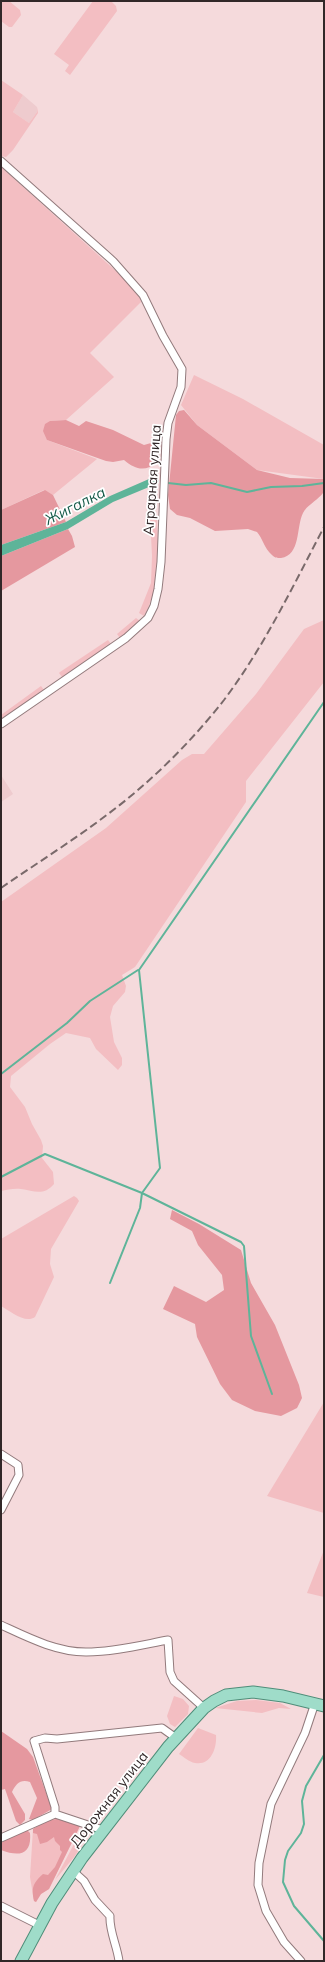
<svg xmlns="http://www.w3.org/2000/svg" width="325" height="1962" viewBox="0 0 325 1962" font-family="Mulish,sans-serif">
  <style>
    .built { fill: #eecbce }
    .green { fill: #f3bec2 }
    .forest { fill: #e5989f }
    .water { fill: #5eb499 }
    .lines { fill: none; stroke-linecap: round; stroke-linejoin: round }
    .stream { stroke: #5eb499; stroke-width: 2 }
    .minor-casing { stroke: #927a7c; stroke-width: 9 }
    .primary-casing { stroke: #4f8d79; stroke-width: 13 }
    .minor { stroke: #fff; stroke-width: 7 }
    .primary { stroke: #9fdcc9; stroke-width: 11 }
    .rail { stroke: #79696a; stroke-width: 2; stroke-dasharray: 8 4; stroke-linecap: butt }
    .labels { text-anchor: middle; stroke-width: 3.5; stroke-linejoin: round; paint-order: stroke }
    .street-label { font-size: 14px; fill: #312728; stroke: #fff }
    .water-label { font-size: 15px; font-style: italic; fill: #155a48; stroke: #fff }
  </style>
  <rect width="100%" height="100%" fill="#f5dadc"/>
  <!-- built -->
  <path class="built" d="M23,95L37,107V112L29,123L13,112Z
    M1,775L13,794L1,802Z"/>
  <!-- green -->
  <path class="green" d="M1,1H9L20,10L21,15L12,27H9L1,21Z
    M93,1H111L116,6L117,11L70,75L65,71L69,65L54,54Z
    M1,80L23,95L13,112L29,123L37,112V107L38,113L13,150L6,157L1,156Z
    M1,167L139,292L141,302L90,353L114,377L66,420L50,421L47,440L97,459L53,495L44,490L1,510Z
    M194,375L243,399L324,445V479L257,470L197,425L181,405Z
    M150,515L157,516C158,550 161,586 144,616L139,613L151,583L152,556Z
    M136,618L140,621L120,638L117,634Z
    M324,620V682L246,781V802L135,967L122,975L126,986L125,992L113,1006L110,1017L114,1042L122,1058V1065L118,1070L96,1049L90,1038L66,1033L50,1044L11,1076L10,1087L25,1107L32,1124L41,1140L43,1146L42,1158L53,1172L54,1184C44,1196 34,1191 21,1189C14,1188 7,1190 1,1191V902L106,828L182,760L192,754H204L256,694L304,629Z
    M108,640L111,644L62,677L59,673L60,672Z
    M41,686L44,690L1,719V715Z
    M74,1196L77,1198L79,1201L51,1249L50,1264L54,1277L35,1317C25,1324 10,1311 1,1306V1239Z
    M324,1402V1513L267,1496Z
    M324,1550V1597L307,1593Z
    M174,1696L183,1699L189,1706L188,1714L175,1727L170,1724L167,1716Z
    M256,1700L280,1703L291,1709L279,1708L262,1713L215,1708L237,1701Z
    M198,1728L216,1735C217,1748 211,1766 195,1763C189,1762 184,1757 179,1754Z
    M57,1819L80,1826L49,1889L41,1894L36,1902L34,1901L30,1877L33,1829L47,1820Z
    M83,1827L89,1831L88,1835L75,1856L55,1880Z"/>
  <!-- forest -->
  <path class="forest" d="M184,410L197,425L257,470L290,478L324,479L323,493C318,500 306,506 303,513C296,527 301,555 281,558C277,558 275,558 272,555C264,548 263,539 257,532L248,529L215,531L190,518L177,515L170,509L168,495L176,415L179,411Z
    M66,420L79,426L86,421L113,430L144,445L151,443L158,449V462C145,472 136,470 124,460L113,462L106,461L47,440L43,431L45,424L50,421Z
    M45,490L53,495L66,522L1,545V510Z
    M68,529L72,536L75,547L1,591V556Z
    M172,1210L199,1224L241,1250L251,1283L275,1325L299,1385L302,1398L297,1408L281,1416L255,1411L232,1400L220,1384L197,1337L195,1324L163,1309L174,1286L206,1302L224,1290L222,1275L198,1245L192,1231L170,1219Z
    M1,1731L27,1749L33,1757L52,1809L33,1820L29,1819L37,1798L30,1782C20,1779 16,1784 12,1792L25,1814V1820L20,1825L16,1821L5,1789L1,1790Z
    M57,1819L80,1826L49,1889L41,1894L36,1902L34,1901C31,1888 33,1883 43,1874L48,1875L55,1867L62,1852L60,1850V1846L55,1841L54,1837L47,1842L40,1844L37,1834L33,1833V1829L47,1820Z
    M26,1829L30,1833C32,1855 19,1857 1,1850V1842Z"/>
  <!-- water -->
  <path class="water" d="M149,479V487L113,502L68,529L1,556V545L66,522L110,496Z"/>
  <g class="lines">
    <!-- stream -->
    <path class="stream" d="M168,483L186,485L211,483L247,492L271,487L302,486L324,483
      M148,484L158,481
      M1,1074L67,1023L90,1001L138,970
      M1,1177L45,1154L142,1193L241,1242L244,1246L251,1336L272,1394
      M110,1283L140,1208L142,1193L160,1168L139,970L324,702
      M324,1755L306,1786L302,1801L304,1824L301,1833L288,1851L285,1860L283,1882L294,1906L324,1941"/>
    <!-- minor casing -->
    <g class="minor-casing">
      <path id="minor" d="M1,161L113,261L143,295L163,336L182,369L181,387L168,423L166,439L161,562L158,589L154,606L148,618L126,638L1,724
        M1,1454L18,1465L19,1475L1,1510
        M1,1625C27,1637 56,1652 86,1652C113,1652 141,1645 168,1640L170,1672L174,1681L204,1708
        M55,1814V1807L34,1741L45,1738L57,1739L162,1728L176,1738
        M1,1838L55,1814L103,1830
        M73,1871L84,1881L95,1900L110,1916C109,1931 117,1945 119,1961
        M1,1906L39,1925
        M301,1961L284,1942L266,1911L258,1885L259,1863L271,1804L305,1733L315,1703"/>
    </g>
    <!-- primary casing -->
    <g class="primary-casing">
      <path id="primary" d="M21,1961L52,1903L82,1858L168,1747L204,1708L214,1701L226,1695L253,1692L283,1696L324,1706"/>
    </g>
    <!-- minor -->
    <use href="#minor" class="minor"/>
    <!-- primary -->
    <use href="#primary" class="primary"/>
    <!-- rail -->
    <path class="rail" d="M1,888C37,863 74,840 108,814C151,782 191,742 224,700C264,647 293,586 324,527"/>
  </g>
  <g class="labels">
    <!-- street labels -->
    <g class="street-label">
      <text transform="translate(152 480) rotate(-86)" y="5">Аграрная улица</text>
      <text transform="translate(109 1799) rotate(-52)" y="5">Дорожная улица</text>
    </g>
    <!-- water labels -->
    <g class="water-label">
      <text transform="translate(75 506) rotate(-27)" y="5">Жигалка</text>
    </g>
  </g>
  <!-- border -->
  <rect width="325" height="1962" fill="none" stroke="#312728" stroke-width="4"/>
</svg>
